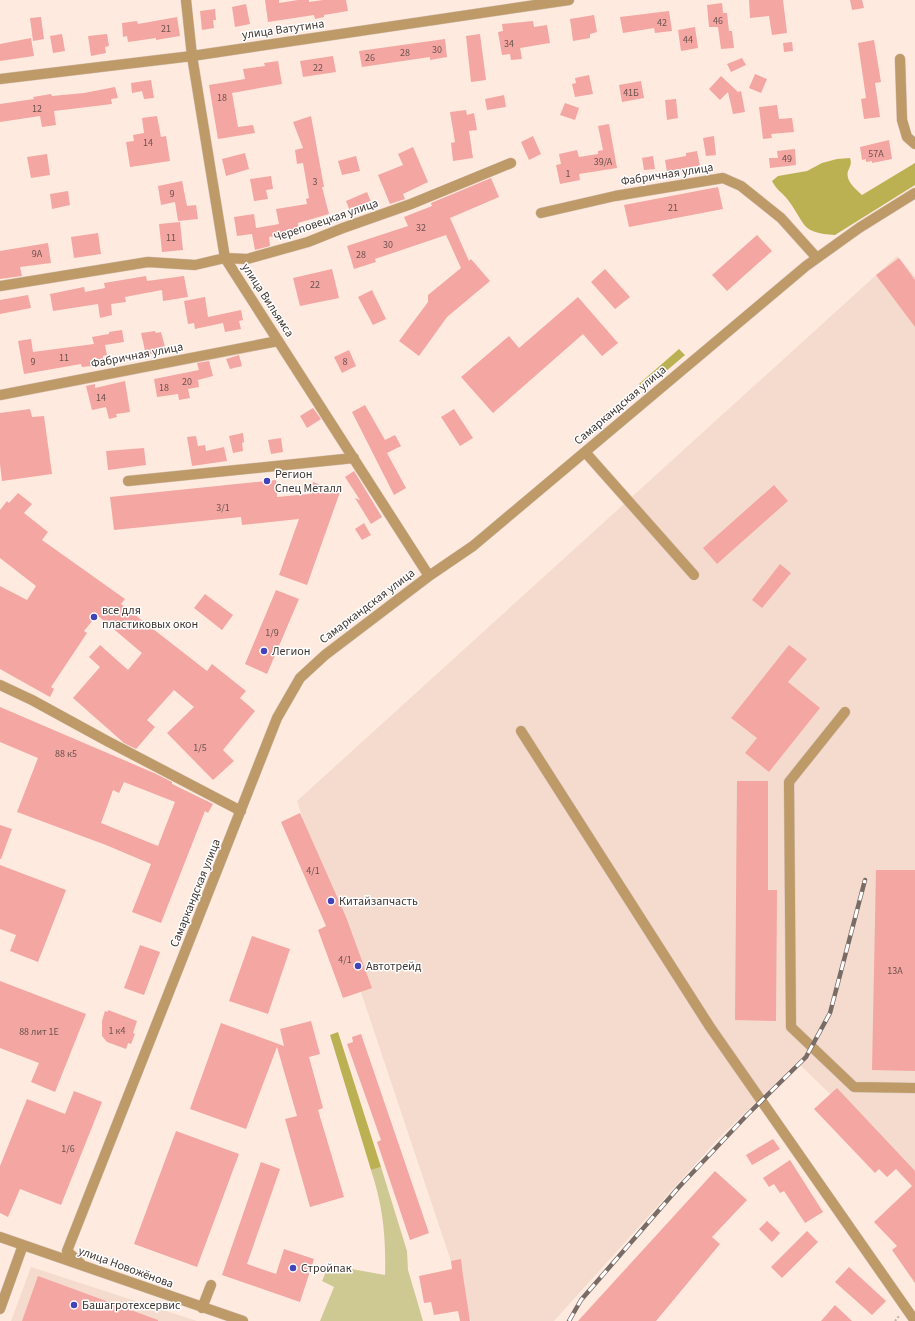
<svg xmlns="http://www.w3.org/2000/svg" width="915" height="1321" viewBox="0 0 915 1321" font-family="'Source Sans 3',sans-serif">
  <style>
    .built { fill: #f4dbce }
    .green { fill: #cec992 }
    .forest { fill: #bbb152 }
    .building { fill: #f4a6a2; fill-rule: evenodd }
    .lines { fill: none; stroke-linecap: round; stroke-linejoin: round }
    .minor-casing { stroke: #d9c6bd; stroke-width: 11 }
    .path { stroke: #c3b2aa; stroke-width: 2; stroke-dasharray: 2 2; stroke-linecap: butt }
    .minor { stroke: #bd9a67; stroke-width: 10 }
    .rail-casing { stroke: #796c66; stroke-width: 4.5 }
    .rail { stroke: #fff; stroke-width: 3; stroke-dasharray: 9; stroke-linecap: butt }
    .poi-dot { fill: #4243b9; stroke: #fff; stroke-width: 1.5 }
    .labels { text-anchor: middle; stroke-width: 3; stroke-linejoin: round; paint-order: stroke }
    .number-label { font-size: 10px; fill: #6d534e }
    .street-label { font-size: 12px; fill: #403732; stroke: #fff }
    .poi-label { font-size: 12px; fill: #403732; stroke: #fff; text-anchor: start }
  </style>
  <rect width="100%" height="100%" fill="#ffeae0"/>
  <!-- built -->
  <path class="built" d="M897,256L915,277V1176L797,1062L719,1138L554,1321H471L297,801Z
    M31,1267L197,1321H11Z"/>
  <!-- green -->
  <path class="green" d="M381,1167L407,1251L408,1270L423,1321H320L334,1287L322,1281L329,1265L385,1275C386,1237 383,1206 371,1170Z"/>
  <!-- forest -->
  <path class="forest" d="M850,158C852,164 850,166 848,171C845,181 856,189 862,195L915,163V185L835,235C800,233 806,224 788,200C782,192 777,191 772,181L778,176L807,171L822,163L837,159Z
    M679,349L685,355L644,390L639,384Z
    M338,1032L381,1167L371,1170L330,1035Z"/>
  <!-- building -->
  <path class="building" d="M265,0H279V3L298,0H309V2L323,0H346L348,11L324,15V17L315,19L314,15L268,22Z
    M749,0H783L787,33L772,35L769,16L750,18Z
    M850,0H862L864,8L852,10Z
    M722,3L723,13H727L729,31H732L734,48L721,49L718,27H709L707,5Z
    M246,4L250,24L235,27L232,7Z
    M215,9L216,20H213L214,28L202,30L200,11Z
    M669,11L672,31L655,33L654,28L623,33L620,17Z
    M594,15L597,32L590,34V38L573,41L570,19Z
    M41,17L44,39L33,41L30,18Z
    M177,17L180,36L156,40V38L128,42L127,36L123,37L122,23L137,21L138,24Z
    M533,21L534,27L547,25L550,43L520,48L522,59L511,60L510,54L502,55L498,32L503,31L502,24Z
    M695,27L698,48L681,51L678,30Z
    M62,34L65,51L53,53L50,36Z
    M107,34L109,46L105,47L106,53L91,56L88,36Z
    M480,34L486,80L471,82L466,36Z
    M31,38L34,56L0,61V44Z
    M445,39L447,57L430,60V57L362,67L359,51Z
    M874,40L881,82L875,83L880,117L864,119L861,99L866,98L858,43Z
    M792,42L793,51L784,52L783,43Z
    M333,56L336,72L303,77L300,61Z
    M742,58L746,65L731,72L727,64Z
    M278,61L282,84L232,93L238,127L253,125L255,133L218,139L209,85L245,79L243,69L265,66L264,63Z
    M755,74L767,79L761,93L749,88Z
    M589,75L593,94L575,97L572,84L576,83L575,78Z
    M721,76L738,92L741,91L745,112L733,114L728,92L720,100L709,89Z
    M151,80L154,98L144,99L142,91L132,93L131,83Z
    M641,81L644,98L622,102L619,85Z
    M115,87L118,98L111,99L112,104L54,111L56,125L42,127L40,116L0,122V104L34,99L33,97L51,94L52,96L84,93Z
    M504,95L506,107L487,110L485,99Z
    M676,99L678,118L667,120L665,100Z
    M565,103L579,108L575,120L560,115Z
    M777,105L779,119L792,118L794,132L771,134L772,138L763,139L759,107Z
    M466,110L467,115L474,113L477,130L469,131L473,158L453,161L451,143L455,142L450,112Z
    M157,116L161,137L166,136L170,161L130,167L126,142L134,141L133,135L144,133L142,118Z
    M311,116L324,187H322L329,214L298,223L299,232L269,237L270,246L255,250L252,234L237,236L234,217L254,214L256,228L279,224L276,209L307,204L306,199L309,198L303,163L297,164L295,150L303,148L293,122Z
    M609,124L617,168L579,174L580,180L560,184L556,165L561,164L559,154L577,150L579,157L598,154V151L603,150L598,126Z
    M533,136L541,154L529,160L521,142Z
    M714,136L716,155L706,156L703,138Z
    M889,140L892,159L872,163V161L866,162V159L862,160L860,147Z
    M413,147L428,182L403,194L405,199L390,204L378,175L403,165L398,154Z
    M795,149L796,165L770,168L769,158H778L777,151Z
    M697,151L700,166L667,172L665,160L686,156V153Z
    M245,153L249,169L226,176L222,159Z
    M47,154L50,175L31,178L27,157Z
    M356,156L360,171L342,175L338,161Z
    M653,156L655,169L644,170L642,158Z
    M271,176L273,189L266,190L268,199L254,201L250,179Z
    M491,178L499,197L450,218L469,261L471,259L490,281L447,317L419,356L399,341L428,302V295L461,268L446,235L375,259L376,262L354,269L347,246L408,226L404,217L432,206L431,203Z
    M182,181L187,206L196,205L198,219L178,221L175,202L161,205L158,186Z
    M718,187L723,209L629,227L624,205Z
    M68,191L70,205L52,209L50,194Z
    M367,192L373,207L352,216L346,201Z
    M180,222L183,250L162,252L159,224Z
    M98,233L101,254L74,258L71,237Z
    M757,235L772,251L727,291L712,275Z
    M48,243L51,263L20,267L22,276L0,279V251Z
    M899,258L915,280V327L876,275Z
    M332,269L339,298L300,306L293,278Z
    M605,269L630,297L615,309L591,282Z
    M146,276L147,281L184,276L188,297L163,301L162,290L125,297L126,302L111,304L112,315L100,318L98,304L53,311L50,294L84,287L85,292L105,288L104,283Z
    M372,290L386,319L373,325L358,297Z
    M28,295L31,308L0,314V300Z
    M205,297L208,317L241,310L243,320L239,321L241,329L225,332L223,323L195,329L194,323L188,324L184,301Z
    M578,297L618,343L602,356L583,334L493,413L461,377L509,336L519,348Z
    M122,330L124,342L105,345L107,355L103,356V359L90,361L91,366L82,367L81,364L24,374L18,341L31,339L33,352L94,344L92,337L109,334V332Z
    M155,331L156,333L161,332L165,347L154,350V353L146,355L141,333Z
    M349,350L356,366L342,373L334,357Z
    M239,355L242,366L230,369L226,359Z
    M209,361L213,376L198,380L199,387L188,389L190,398L179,400L178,394L157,397L154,379L199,370L197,363Z
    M125,381L130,412L116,414L117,417L109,419L106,407L92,410L86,386L95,384V388Z
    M365,405L385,440L395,435L401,446L387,453L406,488L394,495L352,412Z
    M313,408L321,419L307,428L300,416Z
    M30,409L32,417L44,416L52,474L2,481L0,464V413Z
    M454,409L473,438L460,446L441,417Z
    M243,433L244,442L242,443L243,451L233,453L229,436Z
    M196,436L198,446L205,445L206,451L224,447L227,461L192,466L187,437Z
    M281,438L283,452L271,454L268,440Z
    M144,448L146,465L108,470L106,451Z
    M354,471L382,517L371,524L355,498L360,500L345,477Z
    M276,480L277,497L309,494L313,482L340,492L307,585L279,575L299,519L242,525L241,517L114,530L110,497Z
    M774,485L788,501L717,564L703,548Z
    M18,493L32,504L24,513L48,532L42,540L125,599L121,604L207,671L212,664L246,691L240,698L255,711L223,750L234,761L213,780L167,733L194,707L174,690L147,720L155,727L136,749L124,743L73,698L100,667L89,657L100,645L128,670L142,653L97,615L84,631L87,633L51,687L54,689L50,697L0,669V586L27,600L36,586L0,558V510L7,501L9,503Z
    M364,523L371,535L362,540L355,529Z
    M780,564L791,573L762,608L752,600Z
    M276,590L299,599L267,674L245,664Z
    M205,594L233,615L222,630L194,608Z
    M789,645L807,659L788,682L820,708L769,772L745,753L757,738L731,718Z
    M0,707L154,773L172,782V784L213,804L208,813L205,811L161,923L132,912L151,864L106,845L17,812L38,758L0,742ZM124,782L175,802L158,846L101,823L113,790L119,793Z
    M737,781H768V890H777L776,1021L735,1020Z
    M300,813L346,917L372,988L343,998L318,930L326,926L281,822Z
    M0,825L12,829L1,859H0Z
    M0,865L66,890L38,962L10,951L16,935L0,929Z
    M876,870H915V1071L872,1070Z
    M252,936L290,949L268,1014L229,1001Z
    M140,945L160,952L144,995L124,988Z
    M0,981L86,1014L55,1092L31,1082L39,1063L0,1048Z
    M108,1010L137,1021L133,1033L135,1034L131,1044L128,1043L126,1049L107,1042L102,1036V1021L105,1011L108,1012Z
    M311,1021L320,1054L309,1057L323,1108L318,1110L344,1197L310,1207L285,1119L297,1116L277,1047L246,1129L190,1109L221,1023L284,1046L280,1029Z
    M361,1034L429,1233L410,1240L377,1142L381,1140L347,1044L353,1042L352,1037Z
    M837,1088L915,1171V1283L892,1250L897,1246L874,1222L912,1186L896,1169L887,1177L879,1169L875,1173L814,1109Z
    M74,1091L102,1102L61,1205L20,1189L8,1217L0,1213V1166L27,1099L65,1114Z
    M176,1131L239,1154L197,1267L134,1244Z
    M773,1139L780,1149L752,1165L746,1155Z
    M790,1160L823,1212L805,1223L784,1191L780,1193L774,1184L769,1187L763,1178Z
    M261,1162L280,1169L247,1264L276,1274L284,1249L314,1259L300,1302L222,1275Z
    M715,1171L747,1200L712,1237L720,1244L656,1321H578Z
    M767,1221L780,1233L772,1242L759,1229Z
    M807,1231L818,1242L782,1278L771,1267Z
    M461,1259L463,1276L470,1321H460L458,1311L434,1315L431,1302L424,1303L419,1276L452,1269L451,1261Z
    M849,1267L886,1301L872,1315L835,1282Z
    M38,1276L158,1320V1321H22Z
    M835,1305L852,1321H821Z"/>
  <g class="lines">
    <!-- minor casing -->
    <g class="minor-casing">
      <path id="minor" d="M186,0L192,56L225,258L429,576
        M900,59L902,120L907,137L915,144
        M0,79L192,56L569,0
        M541,213L615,196L723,178L741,186L781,218L817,258
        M0,286L148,262L195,265L225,258L247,259L308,242L343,228L411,204L511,163
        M0,395L278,341
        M585,452L694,575
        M128,481L354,458
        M0,685L32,700L107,741L241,811
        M845,712L789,782L791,1027L854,1087L915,1088
        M521,731L710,1027L915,1321
        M0,1237L243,1321
        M81,1264L67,1251L277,718L300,678L325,655L429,576L473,546L806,266L859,228L915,193
        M202,1308L211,1285
        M0,1309L23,1245"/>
    </g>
    <!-- path -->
    <path class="path" d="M895,1321L899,1316"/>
    <!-- minor -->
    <use href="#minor" class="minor"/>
    <!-- rail casing -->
    <g class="rail-casing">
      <path id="rail" d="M569,1321L581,1300L679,1187L748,1114L806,1057L830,1013L865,880"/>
    </g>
    <!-- rail -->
    <use href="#rail" class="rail"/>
  </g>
  <!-- markers -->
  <g class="poi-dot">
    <circle cx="267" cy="481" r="4"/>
    <circle cx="94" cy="617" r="4"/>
    <circle cx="264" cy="651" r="4"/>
    <circle cx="331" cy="901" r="4"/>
    <circle cx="358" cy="966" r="4"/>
    <circle cx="293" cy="1268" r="4"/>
    <circle cx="74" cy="1305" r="4"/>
  </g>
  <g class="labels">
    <!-- number labels -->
    <g class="number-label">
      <text x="718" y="24">46</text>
      <text x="662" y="26">42</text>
      <text x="166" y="32">21</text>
      <text x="688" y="43">44</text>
      <text x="509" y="47">34</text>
      <text x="437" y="53">30</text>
      <text x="405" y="56">28</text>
      <text x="370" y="61">26</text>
      <text x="318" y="71">22</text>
      <text x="631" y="96">41Б</text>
      <text x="222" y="101">18</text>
      <text x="37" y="112">12</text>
      <text x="148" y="146">14</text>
      <text x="876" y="157">57А</text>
      <text x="787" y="162">49</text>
      <text x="603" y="165">39/А</text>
      <text x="568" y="177">1</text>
      <text x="315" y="185">3</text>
      <text x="172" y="197">9</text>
      <text x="673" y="211">21</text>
      <text x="421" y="231">32</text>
      <text x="171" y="241">11</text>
      <text x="388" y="248">30</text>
      <text x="37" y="257">9А</text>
      <text x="361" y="258">28</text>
      <text x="315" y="288">22</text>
      <text x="64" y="361">11</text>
      <text x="33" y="365">9</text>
      <text x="345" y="365">8</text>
      <text x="187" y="385">20</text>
      <text x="164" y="391">18</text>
      <text x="101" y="401">14</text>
      <text x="223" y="511">3/1</text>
      <text x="272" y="636">1/9</text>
      <text x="200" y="751">1/5</text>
      <text x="66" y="757">88 к5</text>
      <text x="313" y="874">4/1</text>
      <text x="345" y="963">4/1</text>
      <text x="895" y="974">13А</text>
      <text x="117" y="1034">1 к4</text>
      <text x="39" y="1035">88 лит 1Е</text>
      <text x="68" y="1152">1/6</text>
    </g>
    <!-- street labels -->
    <g class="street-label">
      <text transform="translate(283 29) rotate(-8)" y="4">улица Ватутина</text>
      <text transform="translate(667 174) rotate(-9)" y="4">Фабричная улица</text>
      <text transform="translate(326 220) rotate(-19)" y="4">Череповецкая улица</text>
      <text transform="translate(268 300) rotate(57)" y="4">улица Вильямса</text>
      <text transform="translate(137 355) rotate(-11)" y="4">Фабричная улица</text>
      <text transform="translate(620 405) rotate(-40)" y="4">Самаркандская улица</text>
      <text transform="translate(367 606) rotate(-37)" y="4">Самаркандская улица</text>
      <text transform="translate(195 893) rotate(-68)" y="4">Самаркандская улица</text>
      <text transform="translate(126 1267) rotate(20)" y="4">улица Новожёнова</text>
    </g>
    <!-- poi labels -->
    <g class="poi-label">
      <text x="275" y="478">Регион<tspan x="275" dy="14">Спец Металл</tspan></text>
      <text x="102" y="614">все для<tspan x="102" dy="14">пластиковых окон</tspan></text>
      <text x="272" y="655">Легион</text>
      <text x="339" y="905">Китайзапчасть</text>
      <text x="366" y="970">Автотрейд</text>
      <text x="301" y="1272">Стройпак</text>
      <text x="82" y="1309">Башагротехсервис</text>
    </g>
  </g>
</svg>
